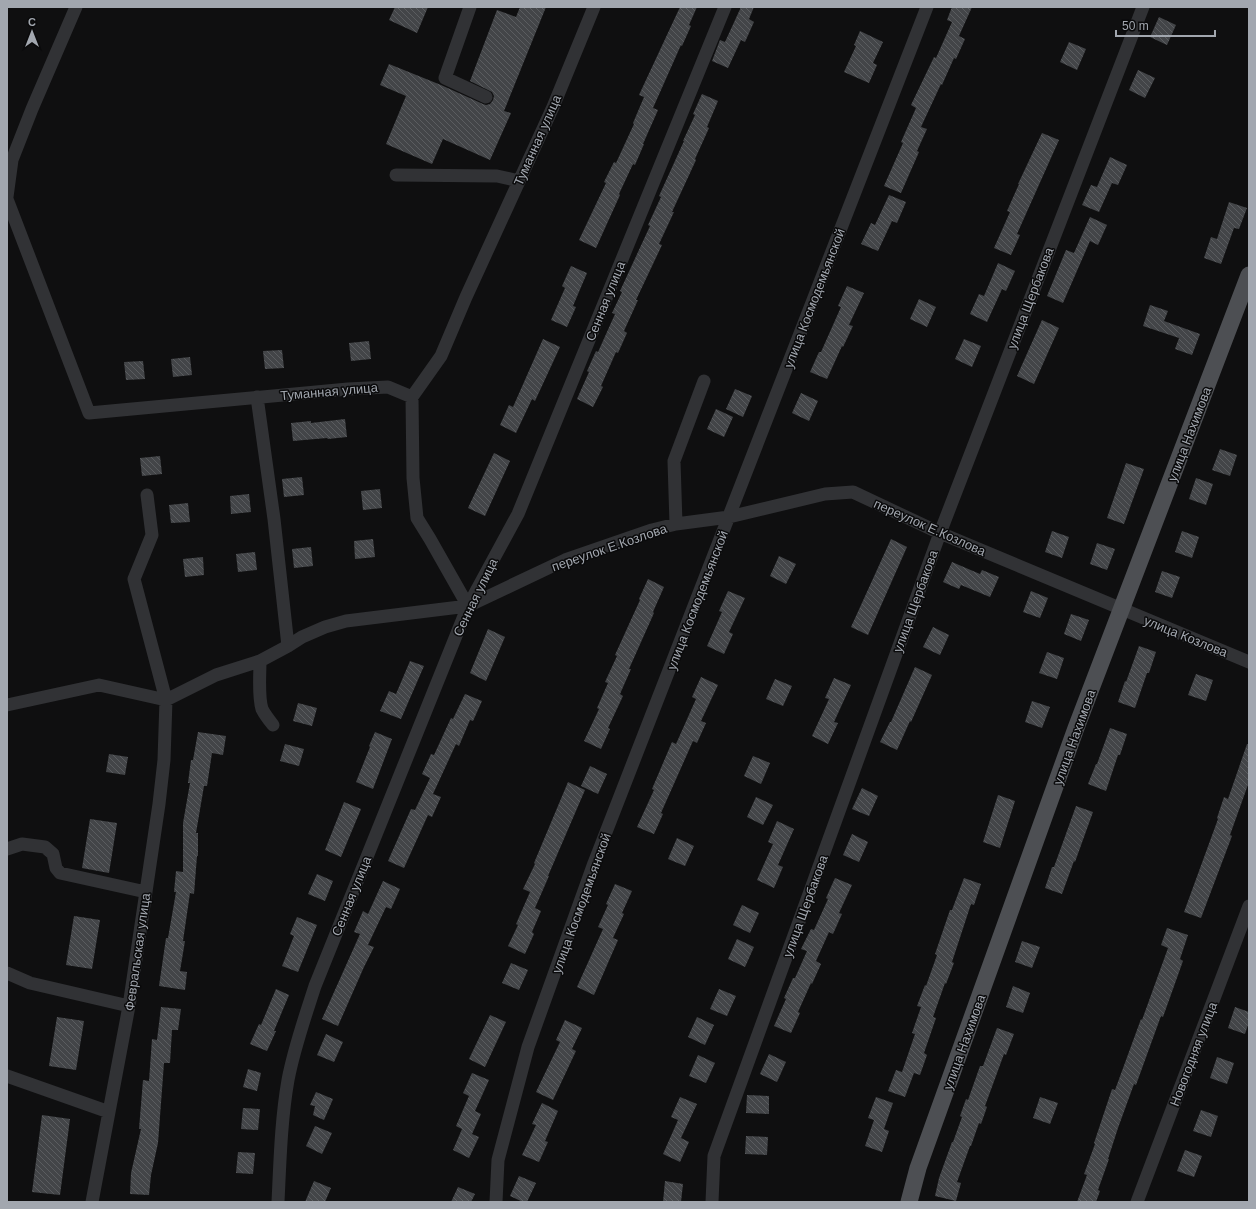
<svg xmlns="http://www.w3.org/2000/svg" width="1256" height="1209" viewBox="0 0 1256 1209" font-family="Helvetica,sans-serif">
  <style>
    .building { fill: url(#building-back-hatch) }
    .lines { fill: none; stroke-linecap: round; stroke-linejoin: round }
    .minor { stroke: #313235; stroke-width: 13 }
    .major { stroke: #4d4f53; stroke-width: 17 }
    .labels { text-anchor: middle; stroke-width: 3; stroke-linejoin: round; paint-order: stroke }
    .street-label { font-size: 13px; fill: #a2a7af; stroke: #0a0a0b }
  </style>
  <defs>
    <pattern id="building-back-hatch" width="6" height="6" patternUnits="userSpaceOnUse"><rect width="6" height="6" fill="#434548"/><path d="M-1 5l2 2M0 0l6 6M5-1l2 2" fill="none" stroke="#5b5d60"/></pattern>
  </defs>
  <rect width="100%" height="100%" fill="#0f0f10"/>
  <!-- building -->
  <path class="building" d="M395,7H428L417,33L389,20Z
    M520,7H546L504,111L511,113L490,160L443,139L432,164L386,144L406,96L380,85L389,64L441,85L483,104L486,105L490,104L493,100L494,96L492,92L470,81L497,10L516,17Z
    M680,7H697L689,25L691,26L682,46L681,45L653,108L658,110L643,144H644L635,165L633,164L619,194L620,195L596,248L579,240L606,183L604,182L614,162L616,163L634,124L633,123L644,97L639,95Z
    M741,7H754L749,19L754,22L745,42L741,40L728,68L712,61L720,40L725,42Z
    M952,7H972L959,36L965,39L956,59L954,58L942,85L941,84L921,127L927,129L917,151L919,152L901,193L884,186L903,143L901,142L916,108L911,105L934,57L936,58L952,22L947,20Z
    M1159,17L1176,25L1167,45L1150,37Z
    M860,31L883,42L873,63L877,65L869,83L844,72L856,46L854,45Z
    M1069,42L1086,49L1077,70L1060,62Z
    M1138,70L1155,78L1145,98L1129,90Z
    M702,94L718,101L707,127L709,128L695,159L696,160L672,212H674L659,244L662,245L636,300H638L624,331L627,333L618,353L616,352L601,386L603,387L593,407L577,399L589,372L587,371L596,351L598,352L615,314L612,313L622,292L620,291L650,226L648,225L661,197L659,196L684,141H683L695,115L693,114Z
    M1042,133L1059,140L1017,234L1020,235L1011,255L994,248L1010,212L1007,211L1019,184H1018Z
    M1110,157L1127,165L1118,185L1112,183L1099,212L1082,205L1091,185L1097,187Z
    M889,195L906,202L897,223L892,221L878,251L861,244L871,223L875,225Z
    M1229,202L1247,208L1239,229L1234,228L1221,264L1204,258L1211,237L1217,239Z
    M1090,217L1107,225L1098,245L1090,241L1063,303L1047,296L1066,250L1074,253Z
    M998,263L1015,271L1006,291L1002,289L987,322L970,314L979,294L984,296Z
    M571,266L587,273L573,306L576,307L567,327L551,320L565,288L562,286Z
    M847,286L864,293L849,325L853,326L843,347L842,346L827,379L810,372L819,352H821L841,307L838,306Z
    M919,299L936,307L927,327L910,319Z
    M1150,305L1168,311L1164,321L1200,334L1192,355L1175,349L1179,338L1143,326Z
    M1042,320L1059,328L1034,384L1017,376Z
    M543,339L560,347L535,401L532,399L516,433L500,425L509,405L513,407Z
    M964,339L981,346L972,367L955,359Z
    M369,341L371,359L351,361L349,343Z
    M282,350L284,368L265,369L263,351Z
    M190,357L192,375L173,377L171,359Z
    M143,361L145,379L126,380L124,362Z
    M735,389L752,396L743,417L726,409Z
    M801,393L818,401L809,421L792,413Z
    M716,409L733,417L724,437L707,429Z
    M345,419L347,437L328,439L327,438L293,441L291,423L311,421V423Z
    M1220,449L1237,455L1230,476L1212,470Z
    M494,453L510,461L485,516L468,508Z
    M160,456L162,474L142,476L140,458Z
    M1126,463L1144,469L1124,524L1107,518Z
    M302,477L304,495L284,497L282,479Z
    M1196,478L1213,484L1206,505L1189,499Z
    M380,489L382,508L363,510L361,491Z
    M249,494L251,512L231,514L230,496Z
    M188,503L190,522L171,523L169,505Z
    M1052,531L1069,537L1062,558L1045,552Z
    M1182,531L1199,537L1192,558L1175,552Z
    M373,539L375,557L355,559L354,541Z
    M891,539L907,547L868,635L851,627Z
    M1097,543L1115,549L1107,570L1090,564Z
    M311,547L313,566L294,568L292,549Z
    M255,552L257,570L238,572L236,554Z
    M779,556L796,564L786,584L770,576Z
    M203,557L204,575L185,577L183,559Z
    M952,562L980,574L982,570L999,577L990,597L961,585L959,589L943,582Z
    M1162,571L1180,577L1172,598L1155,592Z
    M648,579L664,587L653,612L654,613L629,669H631L620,694L623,696L608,728L610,729L601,749L584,741L599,709L597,708L608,683L605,682L617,656L615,655L640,600L639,599Z
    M728,591L745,598L729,632L733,634L724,654L707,646L722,612L719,611Z
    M1031,591L1048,598L1040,618L1023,612Z
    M1071,614L1089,620L1081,641L1064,634Z
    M933,627L949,635L940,655L923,647Z
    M488,629L505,637L486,681L470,673Z
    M1139,646L1156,652L1149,673H1147L1135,708L1118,702L1125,681L1126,682Z
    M1047,652L1064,658L1057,679L1039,673Z
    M410,661L424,666L401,719L380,711L389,691L396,694Z
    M915,667L932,675L911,722L910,721L897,750L880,742L890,722H891Z
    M1196,674L1213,680L1206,701L1188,695Z
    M701,677L718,685L701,721L706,723L697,743L693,741L661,813L663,814L654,834L637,827L654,790L652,789L672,742L676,744L696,699L692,697Z
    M834,678L851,685L834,722L838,723L828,744L812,736L829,699L825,698Z
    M775,679L792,686L783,706L766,699Z
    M465,694L482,701L473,721L470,720L459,746L456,744L433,794L441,797L432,817L428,815L404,868L388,861L411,809L415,810L430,778L422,774L431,754L434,755L451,718L453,719Z
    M1032,701L1050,707L1042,728L1025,722Z
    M298,703L317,708L312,726L293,721Z
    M1110,728L1127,734L1120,755H1118L1106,791L1088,784L1096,764H1097Z
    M198,732L226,736L223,755L212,753L207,786H204L196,833H198V856H197L194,894L190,893L183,941H185L180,971L187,972L185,990L159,986L166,938H168L176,892H174L176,871L183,872V823L190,783H188L191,760H193Z
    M375,732L392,739L373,789L356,782L370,747L369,746Z
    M285,744L304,749L299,766L280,761Z
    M1247,744H1249V782L1230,835L1232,836L1201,918L1184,912L1218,819L1217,818L1224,797L1228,799Z
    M109,754L128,757L125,775L106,772Z
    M753,756L770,763L761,784L744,776Z
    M590,766L607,774L598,794L581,786Z
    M568,782L585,790L548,876H549L535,908L541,911L532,932L534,934L525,954L508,946L518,925L516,924L530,892L523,889L535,864L534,863Z
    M862,788L878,796L869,816L852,809Z
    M998,795L1015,801L1000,848L983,842Z
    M756,797L773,805L763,825L747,817Z
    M344,802L361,809L341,857L325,850Z
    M1076,806L1093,812L1075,862L1074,861L1062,894L1045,888L1052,867H1054Z
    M90,819L117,823L109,873L82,868Z
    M777,821L794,829L778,865L783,867L774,888L757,880L773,844L768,842Z
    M852,834L868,842L859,862L843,855Z
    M677,838L694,846L685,866L668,859Z
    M317,874L333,881L325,901L308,894Z
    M835,878L852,885L839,913L842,914L833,934L829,932L816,961L821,964L812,984L811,983L798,1012L800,1013L791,1033L774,1026L786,999L784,998L793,978H795L807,951L801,949L811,929L814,930L828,899L826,898Z
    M964,878L981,884L974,905L971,904L952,962L954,963L946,984L945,983L933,1017L936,1018L924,1053L927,1055L920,1075L914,1073L905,1097L888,1091L896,1070L902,1072L915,1034L912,1033L921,1007L917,1006L925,985L926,986L937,955L935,954L950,910H952Z
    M383,881L400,889L391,909L386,907L368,945L374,947L364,967L338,1026L322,1019L360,934L354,932L363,911L368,914Z
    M615,884L632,891L622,913L624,914L613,938L618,940L594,995L577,987L603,929L598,927L608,905L606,904Z
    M742,905L759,913L750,933L733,925Z
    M74,916L100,920L92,969L66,965Z
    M297,917L317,925L298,972L282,966L294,936L290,934Z
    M1167,928L1188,935L1180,959L1183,961L1163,1017L1161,1016L1136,1085L1134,1084L1118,1128L1108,1159H1109L1098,1190L1100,1191L1096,1202H1077L1087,1175L1084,1174L1095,1144L1094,1143L1112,1089L1115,1090L1141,1019L1142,1020L1168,948L1161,945Z
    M737,939L754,947L745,967L728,959Z
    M1022,941L1040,947L1032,968L1015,962Z
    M511,963L528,970L519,990L502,983Z
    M1013,986L1030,993L1023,1013L1006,1007Z
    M276,989L289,995L274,1031H276L267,1051L250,1044L259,1024L261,1025Z
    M719,989L736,996L727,1016L710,1009Z
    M161,1007L181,1009L178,1030H172L170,1063H164L158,1143L151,1175L149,1195L130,1194L131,1173L141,1129H139L143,1080L149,1081L152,1039L157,1040Z
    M1235,1007L1249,1012V1022L1245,1034L1228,1028Z
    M490,1015L506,1022L485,1067L469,1059Z
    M57,1017L84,1021L76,1070L49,1066Z
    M697,1017L714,1025L705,1045L688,1037Z
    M565,1020L582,1028L572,1049L576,1051L553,1100L536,1092L560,1042L556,1040Z
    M997,1028L1014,1034L1006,1055L1004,1054L985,1106L987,1107L981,1124L979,1123L971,1146H970L957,1182L961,1183L956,1201L935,1196L939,1178L952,1142H953L962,1117L960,1116L966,1099L968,1100L980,1066H983Z
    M326,1034L343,1042L334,1062L317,1055Z
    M769,1054L786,1062L777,1082L760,1074Z
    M698,1055L715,1063L706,1083L689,1076Z
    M1217,1057L1234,1063L1227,1084L1210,1078Z
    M248,1069L261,1073L257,1091L243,1087Z
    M472,1073L489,1080L475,1111L481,1114L472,1134L479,1137L469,1158L453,1150L462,1129L456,1126L469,1096L463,1093Z
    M316,1092L333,1099L324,1120L313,1115L315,1106L310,1105Z
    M747,1095L769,1096V1114L746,1113Z
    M680,1097L697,1104L681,1138L689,1142L680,1162L663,1154L678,1120L671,1117Z
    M876,1097L893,1103L884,1129L889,1131L882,1152L865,1146L874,1120L868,1118Z
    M1040,1097L1058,1103L1050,1124L1033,1118Z
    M542,1103L558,1111L545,1141L548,1142L539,1162L522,1155L536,1125L532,1124Z
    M243,1108L260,1109L258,1130L241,1129Z
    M1201,1110L1218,1116L1211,1137L1193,1131Z
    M42,1115L70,1119L60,1195L32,1192Z
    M315,1126L332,1133L322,1154L306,1146Z
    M746,1136L768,1137L767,1155L745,1154Z
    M1185,1150L1202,1156L1194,1177L1177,1171Z
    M238,1152L255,1153L253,1174L236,1173Z
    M519,1176L536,1183L527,1202H523L510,1196Z
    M314,1181L331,1188L325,1202H305Z
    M665,1181L683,1184L681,1202H663Z
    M458,1187L475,1194L471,1202H451Z"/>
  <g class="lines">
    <!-- minor -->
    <path class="minor" d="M470,7L445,78L486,97
      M396,175L497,176L519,181
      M7,197L12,160L32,109L76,7
      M7,199L89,413L348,389L388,387L412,397L441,356L466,297L553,107L594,7
      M257,397L274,519L288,646
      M412,397L413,478L417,518L430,539L468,606
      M676,524L674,461L704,381
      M260,661C260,675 258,696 262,709C265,715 269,720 273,725
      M166,700L216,675L260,661L288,646L302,637L325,627L346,621L468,606L565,560L652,530L676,524L729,517L825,494L853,492L940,533L1249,662
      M7,705L99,685L166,700
      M7,849L22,844L45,847L53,854L56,868L60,873L146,892
      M7,973L30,983L129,1006
      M7,1076L109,1112
      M92,1202L129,1006L159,804L164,760L166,700L134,579L152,535L147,495
      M278,1202C280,1161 281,1120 288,1080C294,1048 305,1017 315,986L468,606L518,514L725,7
      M496,1202L498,1160L528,1047L594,863L927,7
      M712,1202L714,1156L940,533L1143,7
      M1137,1202L1249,906"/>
    <!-- major -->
    <path class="major" d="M909,1202L918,1168L1076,728L1249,275"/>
  </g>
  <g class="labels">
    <!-- street labels -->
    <g class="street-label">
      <text transform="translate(537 140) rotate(-66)" y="5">Туманная улица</text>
      <text transform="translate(814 298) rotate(-69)" y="5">улица Космодемьянской</text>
      <text transform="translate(1030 298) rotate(-69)" y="5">улица Щербакова</text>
      <text transform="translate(605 301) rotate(-68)" y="5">Сенная улица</text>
      <text transform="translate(329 391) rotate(-5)" y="5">Туманная улица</text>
      <text transform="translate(1189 434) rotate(-69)" y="5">улица Нахимова</text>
      <text transform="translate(930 527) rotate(24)" y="5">переулок Е.Козлова</text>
      <text transform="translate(609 547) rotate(-19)" y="5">переулок Е.Козлова</text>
      <text transform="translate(475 597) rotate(-64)" y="5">Сенная улица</text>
      <text transform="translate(697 600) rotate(-69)" y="5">улица Космодемьянской</text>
      <text transform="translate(915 601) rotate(-70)" y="5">улица Щербакова</text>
      <text transform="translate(1186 636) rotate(22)" y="5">улица Козлова</text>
      <text transform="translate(1074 737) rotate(-70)" y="5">улица Нахимова</text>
      <text transform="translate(351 896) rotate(-68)" y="5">Сенная улица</text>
      <text transform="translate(581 903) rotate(-70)" y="5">улица Космодемьянской</text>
      <text transform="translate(805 906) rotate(-70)" y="5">улица Щербакова</text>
      <text transform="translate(137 952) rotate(-82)" y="5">Февральская улица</text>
      <text transform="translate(964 1042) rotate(-70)" y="5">улица Нахимова</text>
      <text transform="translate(1193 1054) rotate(-69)" y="5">Новогодняя улица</text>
    </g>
  </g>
  <!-- border -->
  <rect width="1256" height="1209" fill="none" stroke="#a2a7af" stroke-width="16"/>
  <!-- north arrow -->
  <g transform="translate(32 32)" stroke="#0a0a0b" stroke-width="3" paint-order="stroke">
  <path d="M0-3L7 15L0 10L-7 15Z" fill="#a2a7af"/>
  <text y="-6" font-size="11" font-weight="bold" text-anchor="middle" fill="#a2a7af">С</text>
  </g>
  <!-- scale -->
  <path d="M1116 30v6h99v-6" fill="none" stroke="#a2a7af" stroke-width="2"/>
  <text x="1122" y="30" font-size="12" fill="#a2a7af" stroke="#0a0a0b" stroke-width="3" paint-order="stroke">50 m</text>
</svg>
